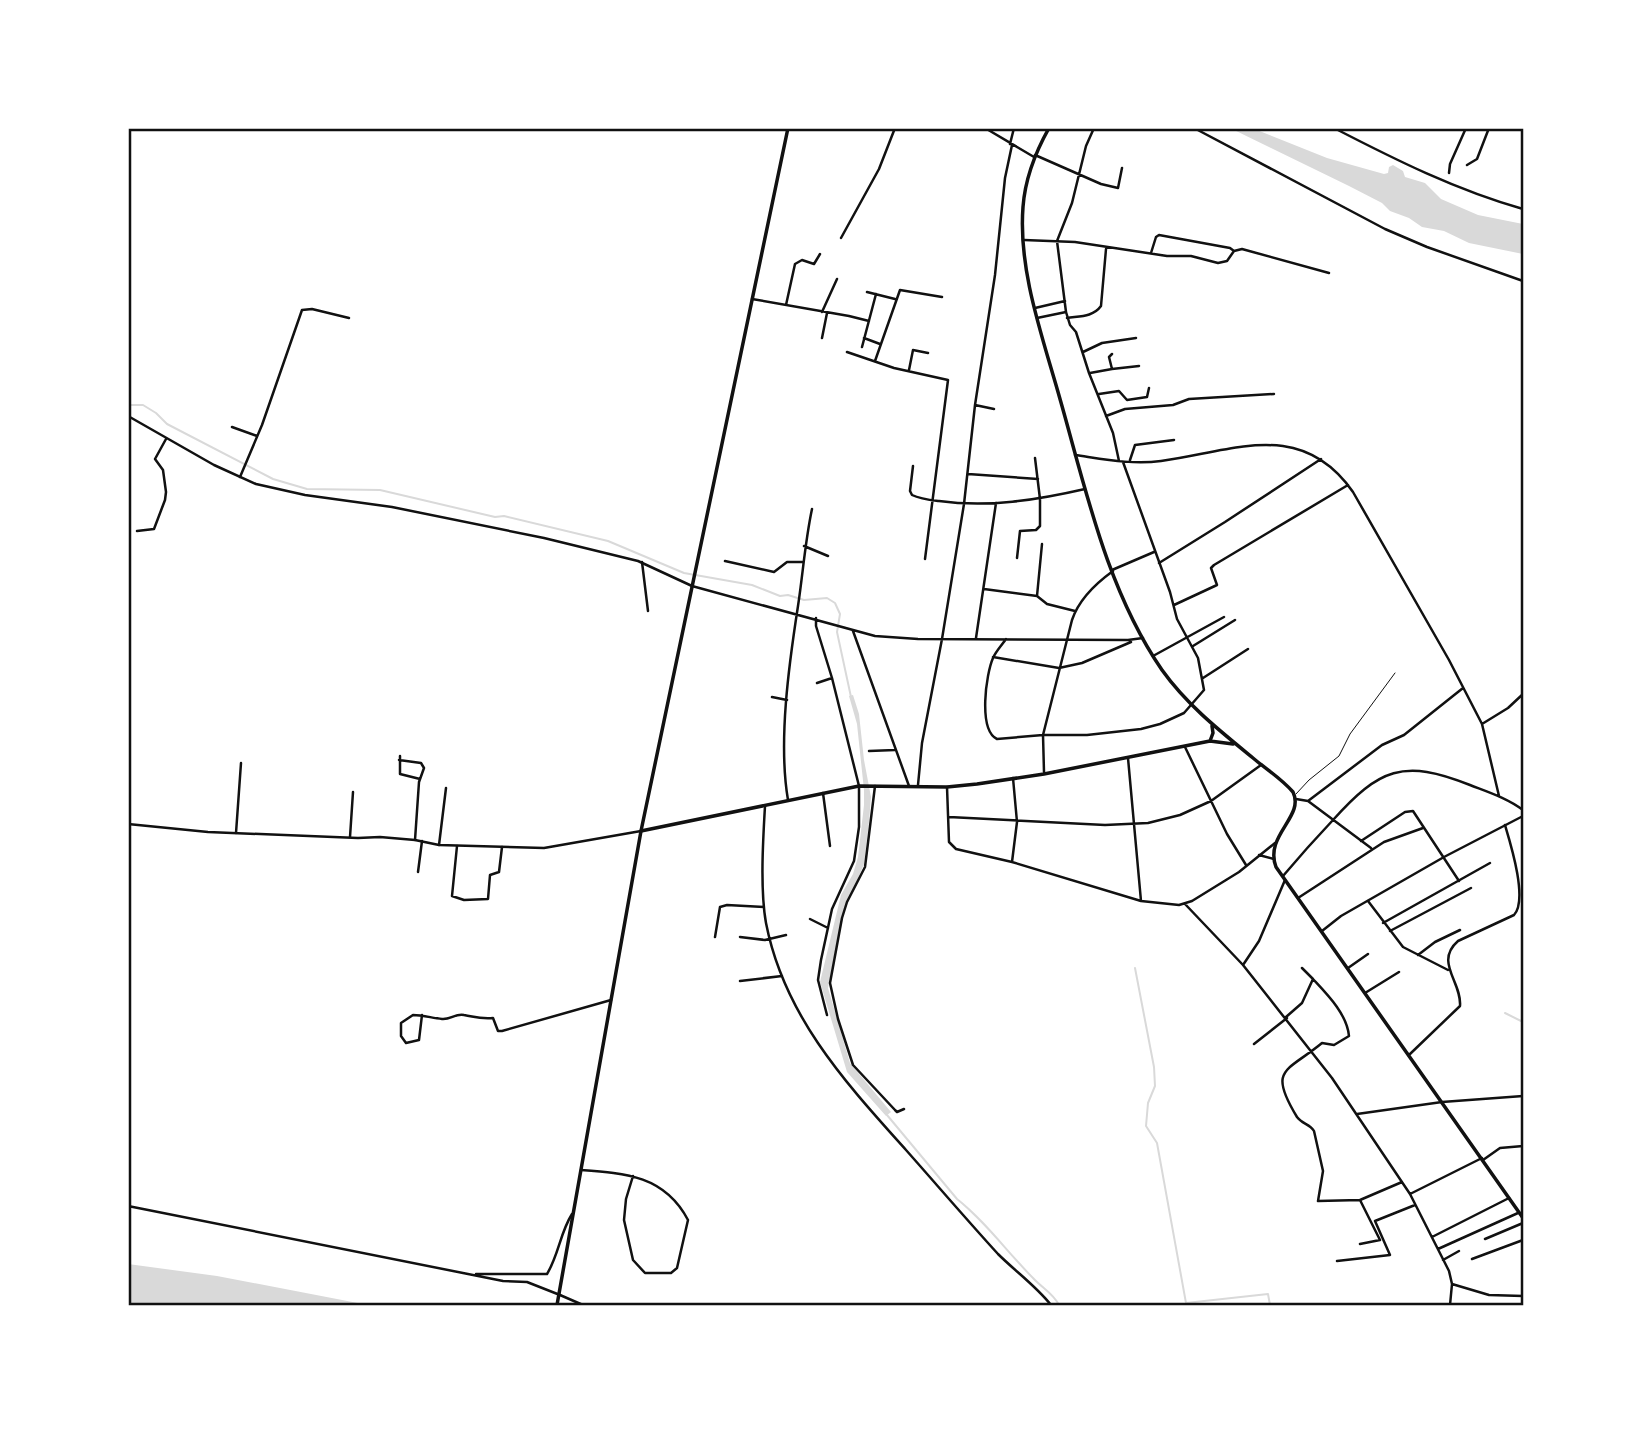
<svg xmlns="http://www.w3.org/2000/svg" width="1651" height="1433" viewBox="0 0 1651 1433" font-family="Roboto,sans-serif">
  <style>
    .water { fill: #d9d9d9 }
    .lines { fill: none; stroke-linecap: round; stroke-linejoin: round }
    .stream { stroke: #d9d9d9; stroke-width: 2 }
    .service { stroke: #111; stroke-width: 1 }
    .minor { stroke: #111; stroke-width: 2.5 }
    .tertiary { stroke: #111; stroke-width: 2.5 }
    .secondary { stroke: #111; stroke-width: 3.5 }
    .trunk { stroke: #111; stroke-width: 3.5 }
    .neatline { fill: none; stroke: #111; stroke-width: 2.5 }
  </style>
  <rect width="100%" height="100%" fill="#fff"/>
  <!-- water -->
  <path class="water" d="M1230,128H1252L1327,158L1384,174L1388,173L1389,167L1393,165L1403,171L1405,177L1425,183L1441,199L1478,215L1523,224V254L1469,243L1444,231L1422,227L1409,218L1390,211L1382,203L1349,186Z
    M853,695L859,714L864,760L871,797L869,822L864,864L842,916L828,988L850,1063L891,1112L886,1116L847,1072L820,982L841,895L853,874L858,857L864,805V790L857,724L849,696Z
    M128,1264L217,1276L368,1305H128Z"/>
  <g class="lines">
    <!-- stream -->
    <path class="stream" d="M128,405H143L156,413L167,424L273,479L307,489L380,490L495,517L504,516L608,541L684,573L752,585L780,596L788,595L804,600L827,598L835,603L840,614L837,632L851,697
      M1135,968L1154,1067L1155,1086L1148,1103L1146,1126L1157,1143L1186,1303L1268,1294L1270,1305
      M1505,1013L1523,1022
      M887,1115L957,1199C986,1222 1007,1252 1033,1278C1042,1288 1053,1293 1059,1305"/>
    <!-- service -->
    <path class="service" d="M1296,794L1309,780L1339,756L1350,734L1395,673"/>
    <!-- minor -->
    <path class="minor" d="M985,128L1034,157
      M1194,128L1385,229L1427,247L1523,281
      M1334,128C1396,160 1456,190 1523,209
      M1010,144L1014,128
      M1035,155L1101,184L1118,188L1122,168
      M1467,165L1477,159L1489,128
      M1449,173L1450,164L1466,128
      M841,238L879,169L895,128
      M1024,240L1075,242L1167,256H1191L1218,263L1227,261L1234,251
      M1151,253L1156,237L1159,235L1230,248L1234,251L1242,249L1329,273
      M867,292L895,299
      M752,299L849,316L869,321
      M786,305L795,264L802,260L814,264L820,254
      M1035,308L1065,301
      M822,312L837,279
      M1066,312L1057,241L1072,203L1086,146L1094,128
      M1037,318L1066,312L1070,325L1076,332L1089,373L1113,433L1119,461
      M1067,318C1080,316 1093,317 1101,306L1106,249
      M822,338L827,313
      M864,338L880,344
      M862,347L876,294
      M847,352L894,368L948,380L925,559
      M1083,352L1102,343L1136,338
      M875,361L900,290L942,297
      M1112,369L1139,366
      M909,370L913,350L928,353
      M1090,373L1112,369L1109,357L1112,354
      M1099,394L1119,391L1127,400L1147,397L1149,388
      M975,405L994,409
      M1106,416L1125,409L1173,405L1189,399L1274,394
      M232,427L257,436
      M1075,455C1103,459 1132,465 1161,461C1234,451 1301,418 1353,492L1449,660L1482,724L1499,796
      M1130,460L1135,445L1174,440
      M913,466L910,491L912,495C920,499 930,500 939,501C988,508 1037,500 1085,489
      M968,474L1038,479
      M240,477L262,425L302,310L312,309L349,318
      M137,531L154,529L165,500L166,492L163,470L155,459L166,439
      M804,546L828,556
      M1017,558L1020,531L1036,530L1040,526V499L1035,458
      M725,561L774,572L787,562H802
      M642,562L648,611
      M1159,563L1225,522L1321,459
      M1112,570L1154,552
      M692,586L875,636L918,639L1128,640L1143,638
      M984,589L1037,596L1042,544
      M1037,596L1047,604L1075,611
      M1174,605L1217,585L1211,568L1214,565L1348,485
      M816,618V626L832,678L859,786V827L854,861L832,909L821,960L818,980L827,1015
      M853,631L909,786
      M976,638L996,503
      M1006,639C1002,645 996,651 993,658C986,674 978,730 997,739L1043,735H1087L1141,729L1160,724L1184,713L1204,690L1198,658L1177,619L1170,592L1123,462
      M1193,646L1235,620
      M1153,656L1224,617
      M993,657L1059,668L1082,663L1131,642
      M1203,678L1248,649
      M817,683L832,678
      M772,697L787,700
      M1482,724L1508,708L1523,694
      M1185,747L1227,834L1246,865
      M869,751L895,750
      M400,756V774L420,779
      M1128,758L1141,901
      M399,760L421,763L424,768L419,782L415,840
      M1044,772L1043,735L1072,620C1079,599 1095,584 1113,571
      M918,785L922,743L942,639L964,504L975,405L995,275L1005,178L1012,145
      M875,786L865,867L847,902L842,918L830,983L838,1019L853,1065L895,1110L897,1112L904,1109
      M947,787L949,842L956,849L1012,862L1141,901L1179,905L1192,901L1239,872L1275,843
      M823,793L830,846
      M1296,799L1308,801L1371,848
      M788,800C778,742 789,664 798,606C803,573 805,542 812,509
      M1308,801L1382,745L1404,735L1463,688
      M765,806C763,840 760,890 766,923C784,1016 845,1082 906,1150C937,1185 967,1220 998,1254C1015,1271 1036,1286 1051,1305
      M949,817L1105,825L1148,823L1180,815L1211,801L1261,765
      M236,833L241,763
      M350,837L353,792
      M1361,841L1405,812L1413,811L1459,881
      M439,845L446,788
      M457,846L452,896L464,900L488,899L490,875L499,872L502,847
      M1259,855L1274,859
      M1012,862L1017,822L1013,778
      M418,872L422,841
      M1283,876C1299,857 1316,838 1333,820C1379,769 1403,758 1470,785C1488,792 1507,798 1523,810
      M1298,898L1384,842L1423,828
      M1368,901L1403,947L1448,970
      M1185,904L1243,965L1332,1078L1410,1194L1449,1271L1452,1284L1450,1305
      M810,919L828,928
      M1383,923L1490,863
      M1390,931L1471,888
      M715,937L720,907L727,905L764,907
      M740,937L765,940L786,935
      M1418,955L1435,942L1460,930
      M1243,965L1259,941L1285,880
      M1348,968L1368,954
      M1313,979C1327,994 1347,1014 1349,1036L1334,1045L1322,1043C1287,1072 1267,1068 1297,1117C1302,1124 1310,1124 1314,1131L1323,1171L1318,1201L1360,1200
      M740,981L782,976
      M1365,993L1399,972
      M422,1015L419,1040L406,1043L401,1036V1023L413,1015C423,1015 432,1018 442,1019C450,1020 456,1013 464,1015C476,1017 479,1019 493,1018L498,1031H502L611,1000
      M1286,1017L1302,1003L1313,979L1302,968
      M1254,1044L1287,1018
      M1410,1054L1460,1006C1462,982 1434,962 1458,941L1514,915C1528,900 1511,845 1505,825
      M1357,1114L1442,1102L1523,1096
      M1483,1160L1500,1148L1523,1146
      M581,1170C626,1173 665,1176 688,1220L677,1268L671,1273H645L633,1260L624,1220L626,1199L633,1176
      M1410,1194L1482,1158
      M128,1206L503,1281L527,1282L560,1295
      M1432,1237L1509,1198
      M1485,1239L1523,1223
      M1360,1244L1380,1240L1360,1200L1402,1182
      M1438,1249L1518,1213
      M1472,1259L1523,1240
      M1443,1260L1459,1251
      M1337,1261L1390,1255L1375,1221L1415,1205
      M476,1274H547C559,1254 560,1233 572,1214
      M1452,1284L1489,1295L1523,1296"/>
    <!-- tertiary -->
    <path class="tertiary" d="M128,416L214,465L256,484L305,495L392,507L544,538L638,561L692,586
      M128,824L208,832L358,838L380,837L415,840L439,845L544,848L641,831
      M1322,931L1341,916L1444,857L1523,816
      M560,1295L583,1305"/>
    <!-- secondary -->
    <path class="secondary" d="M1049,128C1035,153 1025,179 1023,207C1018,271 1043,338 1060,399C1086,490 1107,590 1162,670C1187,705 1220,731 1253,758C1266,769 1282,779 1293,792C1305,817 1264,835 1276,867L1523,1218
      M1210,741L1213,733L1212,726
      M641,831L859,786L947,787L977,784L1044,774L1210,741L1233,744"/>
    <!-- trunk -->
    <path class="trunk" d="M557,1305L641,831L788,128"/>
  </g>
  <!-- border -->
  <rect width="1651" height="1433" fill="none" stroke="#ffffff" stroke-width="259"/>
  <rect x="130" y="130" width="1392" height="1174" class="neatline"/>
</svg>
